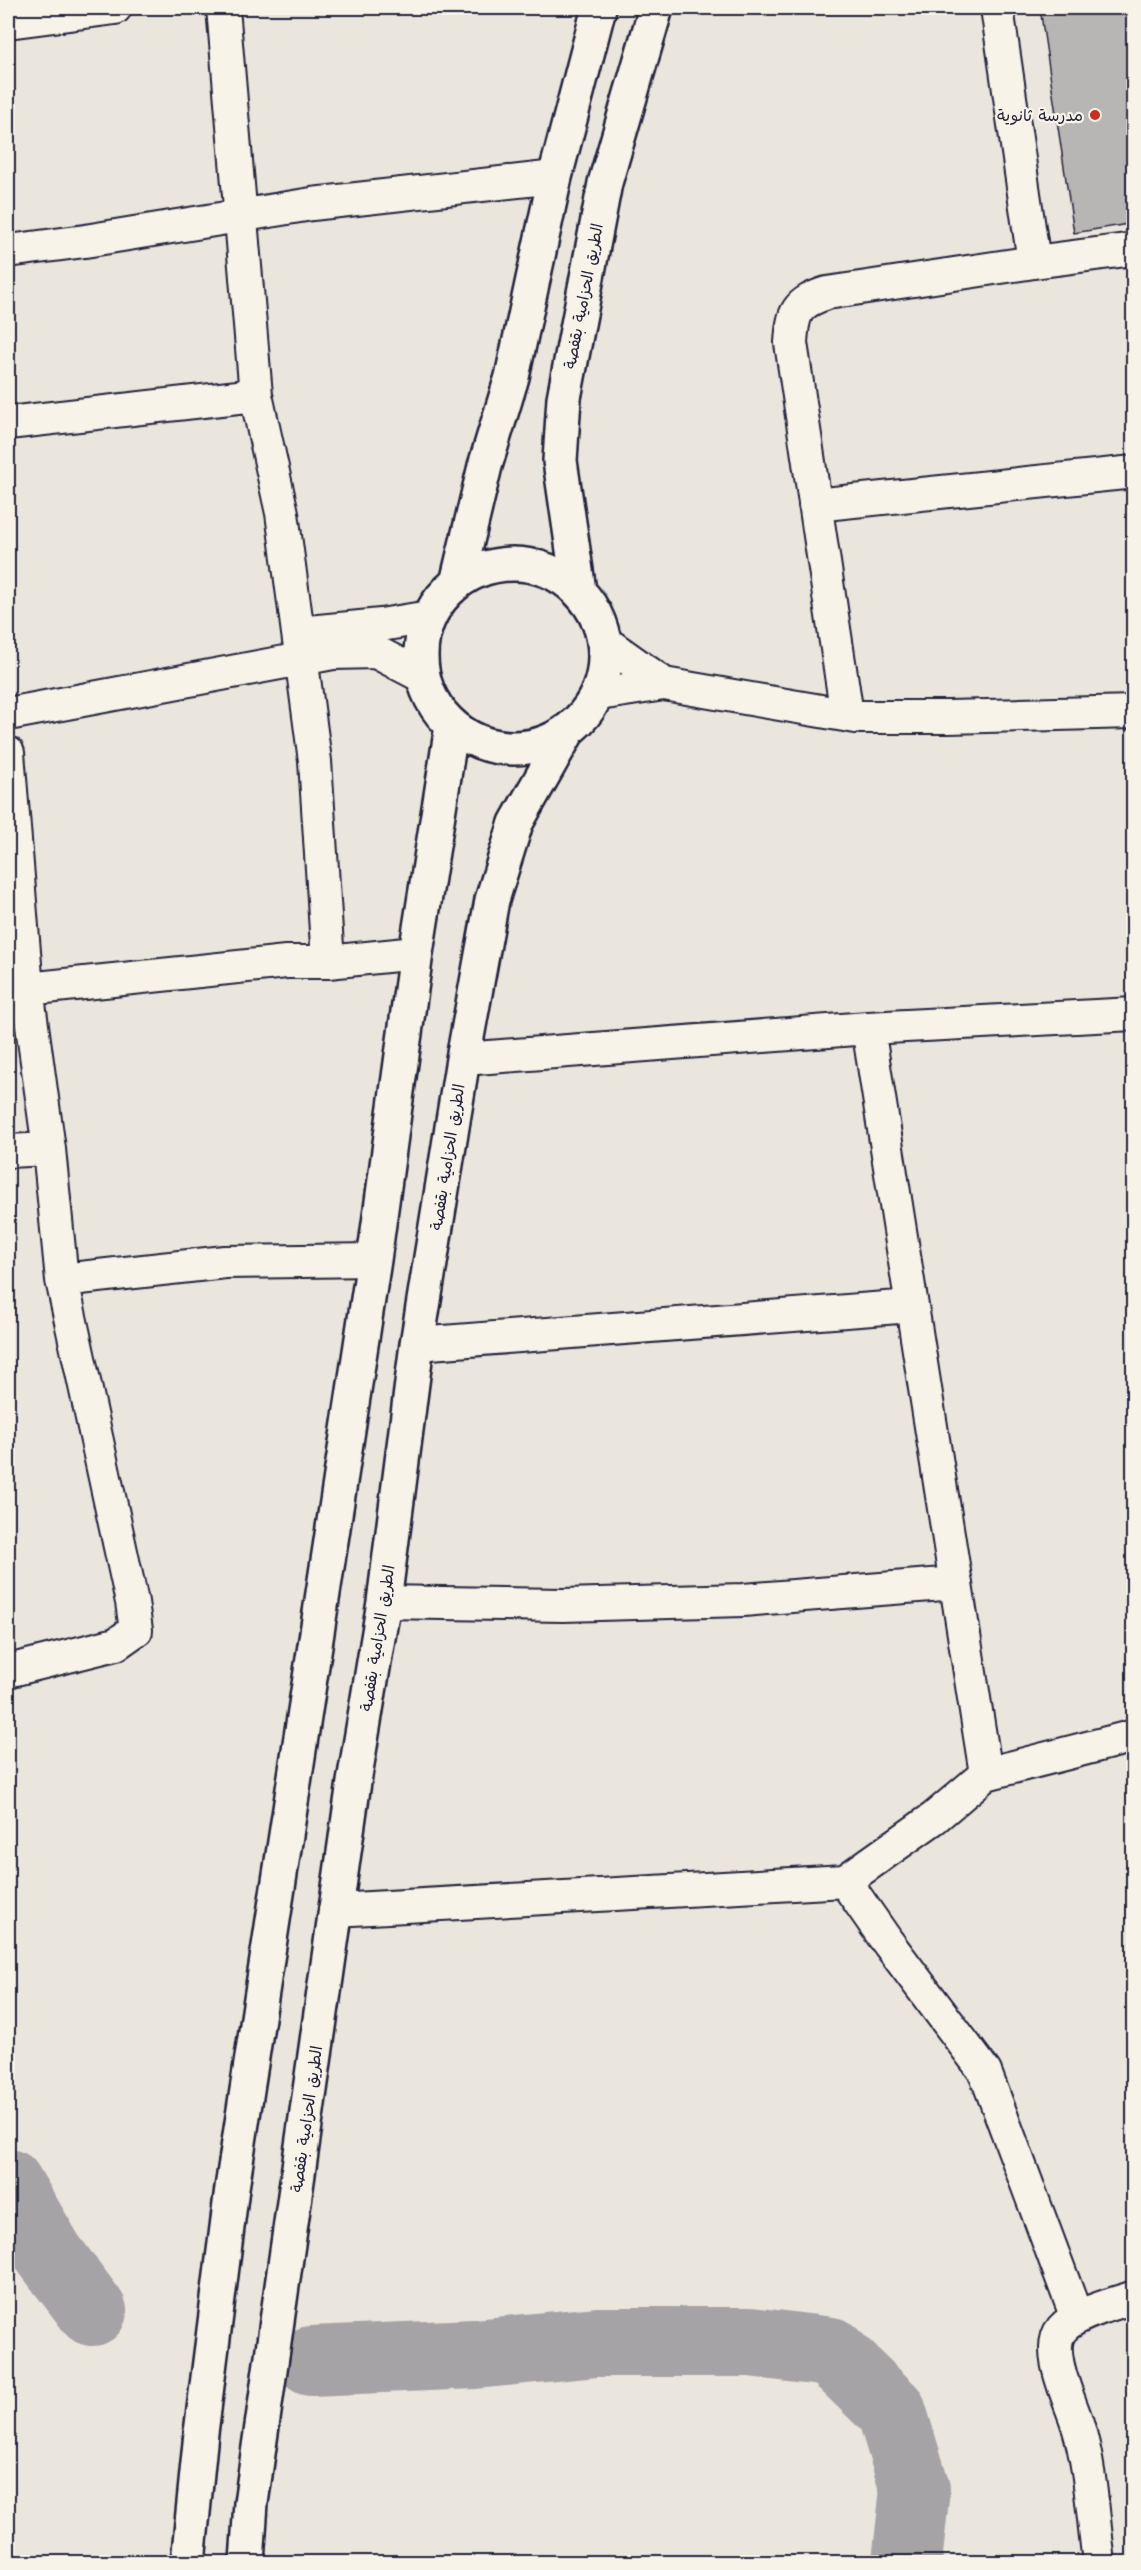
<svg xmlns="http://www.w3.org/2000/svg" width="1141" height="2570" viewBox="0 0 1141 2570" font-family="'Architects Daughter','Playpen Sans Arabic',sans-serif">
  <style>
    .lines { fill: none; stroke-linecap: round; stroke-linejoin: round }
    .river { stroke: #a6a3a6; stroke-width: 70 }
    .building { fill: #b8b6b5; stroke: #22223b; stroke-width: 1.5 }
    .street-casing { stroke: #22223b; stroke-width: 36 }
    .primary-casing { stroke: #22223b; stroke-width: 38 }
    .street { stroke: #f7f3e8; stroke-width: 32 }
    .primary { stroke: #f7f3e8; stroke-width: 33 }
    .poi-dot { fill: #c8321e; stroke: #f7f3e8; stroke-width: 2 }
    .labels { text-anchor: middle; stroke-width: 4.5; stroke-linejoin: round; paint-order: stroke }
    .poi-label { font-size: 16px; fill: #22223b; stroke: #f7f3e8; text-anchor: end }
    .street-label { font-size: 16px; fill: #22223b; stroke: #f7f3e8 }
  </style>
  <rect width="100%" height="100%" fill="#eae6de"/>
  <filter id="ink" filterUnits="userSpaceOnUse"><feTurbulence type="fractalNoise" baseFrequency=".0167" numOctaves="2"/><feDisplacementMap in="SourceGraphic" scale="12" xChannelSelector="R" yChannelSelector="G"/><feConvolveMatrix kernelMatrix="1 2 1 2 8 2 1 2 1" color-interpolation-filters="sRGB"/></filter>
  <g filter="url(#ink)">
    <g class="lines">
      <!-- river -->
      <path class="river" d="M8,2184L49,2254L92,2311
        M311,2361L475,2354L597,2342H750L831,2352L891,2410L915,2489L907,2562"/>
    </g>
    <!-- building -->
    <path class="building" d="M1040,8H1134V223L1074,233Z"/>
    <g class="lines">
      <!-- street casing -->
      <g class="street-casing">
        <path id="street" d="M997,8L1034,262L1134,249
          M8,22L115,8
          M8,251L85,241L312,204L555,177
          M8,423L256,395
          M815,505L1134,472
          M298,633L381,625L429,617
          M664,684L856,717H948L1134,712
          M599,694L664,684L605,642
          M8,714L333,653L376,652L422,676
          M847,715L791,343C793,312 796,303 827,293L1034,262
          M8,753L27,989L49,1149L62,1280L132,1602L136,1630L116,1644L8,1671
          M328,962L416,953
          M8,991L286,962H328L315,761L282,513L256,395L223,8
          M868,1028L986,1774L934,1818L845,1881L886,1940L985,2072L1077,2318
          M463,1059L868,1028L1134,1014
          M8,1151L49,1149
          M62,1280L225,1262L374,1260
          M417,1344L912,1306
          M384,1602L563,1605L743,1600L956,1583
          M986,1774L1134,1736
          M335,1910L845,1881
          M1099,2562C1093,2519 1091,2468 1078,2426C1071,2402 1044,2350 1062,2329C1076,2313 1114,2304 1134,2297"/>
      </g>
      <!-- primary casing -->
      <g class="primary-casing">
        <path id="primary" d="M421 656a92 92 0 1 1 184 0a92 92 0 1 1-184 0Z
          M457,583L485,466L512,377L555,177L599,8
          M579,591L560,461L564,398L605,183L656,8
          M188,2562L201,2433L232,2188L374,1260L416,953L452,726
          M247,2562L251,2503L354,1782L384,1602L417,1344L463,1059L492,900L516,823L568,731"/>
      </g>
      <!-- street -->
      <use href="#street" class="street"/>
      <!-- primary -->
      <use href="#primary" class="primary"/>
    </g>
  </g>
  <!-- markers -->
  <circle class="poi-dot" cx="1095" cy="115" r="6"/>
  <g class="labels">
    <!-- poi labels -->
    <g class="poi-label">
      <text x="1083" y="121">مدرسة ثانوية</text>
    </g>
    <!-- street labels -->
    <g class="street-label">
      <text transform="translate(583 296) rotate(-79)" y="6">الطريق الحزامية بقفصة</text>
      <text transform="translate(447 1157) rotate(-81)" y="6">الطريق الحزامية بقفصة</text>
      <text transform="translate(377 1638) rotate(-81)" y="6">الطريق الحزامية بقفصة</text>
      <text transform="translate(306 2119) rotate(-82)" y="6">الطريق الحزامية بقفصة</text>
    </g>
  </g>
  <!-- margin -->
  <rect width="1141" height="2570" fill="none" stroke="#f7f3e8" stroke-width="30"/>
  <rect x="15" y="15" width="1111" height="2540" fill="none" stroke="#22223b" stroke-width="2" filter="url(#ink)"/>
</svg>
